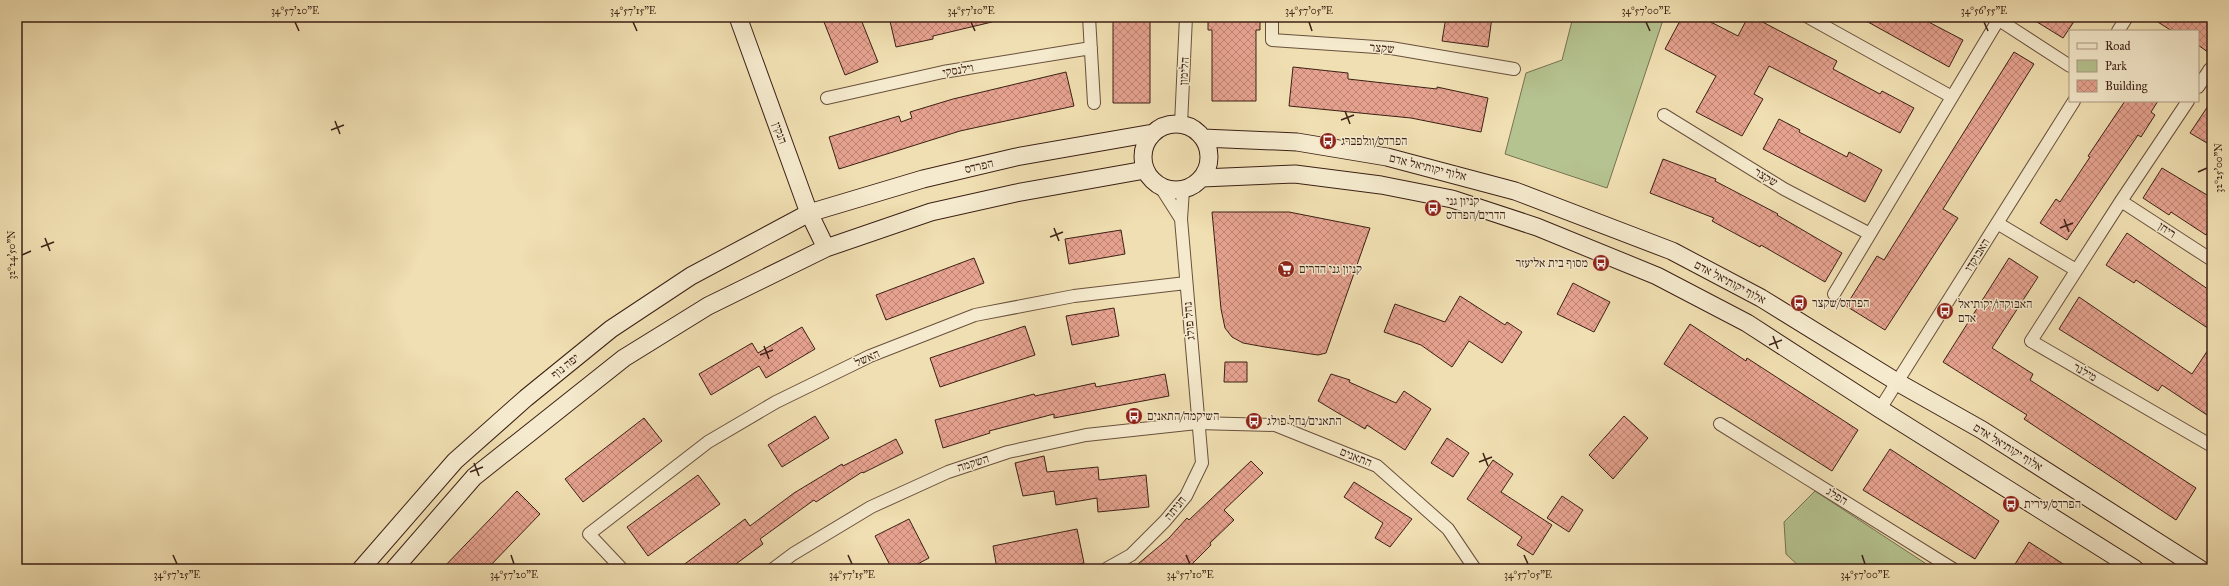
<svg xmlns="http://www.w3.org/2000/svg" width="2229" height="586" viewBox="0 0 2229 586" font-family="'IM FELL Great Primer','Frank Ruhl Libre',serif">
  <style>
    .green { fill: #b5c390; stroke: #787252 }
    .building { fill: url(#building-cross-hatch); stroke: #3c2015 }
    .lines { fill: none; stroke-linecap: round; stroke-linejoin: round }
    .street-casing { stroke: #69503c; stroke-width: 14 }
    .secondary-casing { stroke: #3c2015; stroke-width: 19 }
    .street { stroke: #f5eacd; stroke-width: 12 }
    .secondary { stroke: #f5eacd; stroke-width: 17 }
    .ticks { fill: none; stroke: #3c2015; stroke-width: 1.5 }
    .labels { text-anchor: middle; stroke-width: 3; stroke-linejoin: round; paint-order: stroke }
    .street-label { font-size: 12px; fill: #3c2015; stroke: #f5eacd }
    .poi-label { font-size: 12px; fill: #3c2015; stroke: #f5eacd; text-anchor: start }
    .neatline { fill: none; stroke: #3c2015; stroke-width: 1.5 }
    .ticks-label { font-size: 10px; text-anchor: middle; fill: #3c2015 }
  </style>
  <defs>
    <pattern id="building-cross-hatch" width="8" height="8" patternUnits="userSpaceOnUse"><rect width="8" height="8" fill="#e6a28f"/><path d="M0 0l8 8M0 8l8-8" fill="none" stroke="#bc8474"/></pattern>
  </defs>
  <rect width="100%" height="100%" fill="#f0dfb2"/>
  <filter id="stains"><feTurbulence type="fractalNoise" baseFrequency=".005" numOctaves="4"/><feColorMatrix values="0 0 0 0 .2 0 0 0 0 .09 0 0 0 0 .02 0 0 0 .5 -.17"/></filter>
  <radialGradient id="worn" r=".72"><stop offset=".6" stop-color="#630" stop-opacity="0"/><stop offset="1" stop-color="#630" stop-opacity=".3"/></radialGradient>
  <!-- green -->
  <path class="green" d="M1573,17H1664L1607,188L1505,154L1526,73L1562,60Z
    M1815,491L1934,569H1802L1786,554L1784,522Z"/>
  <!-- building -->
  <path class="building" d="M822,17H860L878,62L845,75Z
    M889,17H992V22L933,36V39L896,47Z
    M1113,17H1150V103H1113Z
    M1208,17H1260V30H1256V101H1212V30H1208Z
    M1446,17H1492L1488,47L1442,41Z
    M1682,17H1701L1738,36L1748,17H1753L1837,61L1833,69L1880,94L1882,91L1914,108L1900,133L1769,66L1754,94L1763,99L1742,136L1696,112L1716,76L1665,49Z
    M1859,17H1919L1963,40L1949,67Z
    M2029,17H2077L2063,38Z
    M2150,17H2212V55L2198,45V31H2172Z
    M2014,52L2034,64L1943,209L1958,218L1885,330L1846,306L1877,256L1884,260Z
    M1293,67L1348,73V79L1437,89V87L1488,98L1481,132L1411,118L1289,106Z
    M1066,72L1074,106L960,131L839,169L829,137L899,116L901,122L912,118L910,112L953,99Z
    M2212,100V146L2190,133Z
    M2125,101H2158L2151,112L2155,115L2141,137L2138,135L2067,240L2040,223L2056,199L2060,202L2090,157L2088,156Z
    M1779,119L1800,130L1799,132L1847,157L1849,152L1882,170L1865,202L1763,149Z
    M1663,159L1716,179L1715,181L1778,214L1777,215L1842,253L1825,282L1761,245L1760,247L1712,221L1714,218L1650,193Z
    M2162,168L2212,198V226L2206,235L2171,212L2169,215L2143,198Z
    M1212,212H1289L1370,228L1326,353L1318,355L1265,347L1243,343L1232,337L1225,328L1221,309Z
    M1121,230L1125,254L1069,264L1065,239Z
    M2127,233L2212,292V331L2136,280L2134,283L2106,265Z
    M974,258L984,283L886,320L876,295Z
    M2009,258L2038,277L1992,348L2033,374L2030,380L2196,488L2176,520L2024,419L2027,415L1943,362Z
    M1573,283L1610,302L1594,332L1557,314Z
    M1460,296L1505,325L1507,322L1522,332L1502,363L1469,341L1452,367L1421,345L1384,332L1395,304L1445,322Z
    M2079,297L2192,374L2212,344V407L2207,415L2162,385L2158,391L2059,329Z
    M1114,308L1119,336L1072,345L1066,316Z
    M1690,324L1746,361L1747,358L1858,430L1832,471L1664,364Z
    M1025,326L1035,355L940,387L930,358Z
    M802,327L815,349L766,378L759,366L711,395L699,374L752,343L758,353Z
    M1225,362H1247V382H1224Z
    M1165,374L1169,396L1054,418V414L989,431L990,433L943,448L935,420L1034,394L1035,396L1095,383L1096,387Z
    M1331,374L1350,380L1349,382L1396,403L1404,391L1431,409L1405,450L1367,425L1365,429L1318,401Z
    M815,416L829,438L782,467L768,445Z
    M1624,416L1648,438L1613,479L1589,455Z
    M644,418L662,441L583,502L565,479Z
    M1447,438L1469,453L1453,477L1431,463Z
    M896,439L903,453L863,473L862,472L816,502L814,500L760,539L763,544L729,569H678L745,519L750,526L794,493L842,464L843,466Z
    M1890,449L1999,521L1975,559L1863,490Z
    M1044,456L1047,472L1098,467L1099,480L1146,475L1149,507L1098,512L1097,498L1056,505L1054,491L1023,496L1015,463Z
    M1493,460L1513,474L1501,492L1552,525L1533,555L1517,545L1522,537L1467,499Z
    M1251,461L1263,473L1224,510L1234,520L1210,543L1211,545L1187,569H1132L1169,538L1187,518L1189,520Z
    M698,475L720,504L648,556L627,527Z
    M1354,482L1412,519L1390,547L1375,538L1383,523L1344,497Z
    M517,491L540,514L487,569H442Z
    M1562,496L1583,510L1569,532L1547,518Z
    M909,519L929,558L908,569H892L875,536Z
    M1077,529L1084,563L1056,569H997L993,546Z
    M2029,542L2071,569H2012Z"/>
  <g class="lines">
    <!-- street casing -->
    <g class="street-casing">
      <path id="street" d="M1089,17L1094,103
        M1272,17V40L1391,48L1514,69
        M1808,17L1952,97
        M1999,20L2070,66
        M2118,31L2127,17
        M2198,87L2210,69L2212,71
        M827,98L943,72L1091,48
        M2188,101L2121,201L2031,341L2212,446
        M1664,115L1784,189L1870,234
        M1181,124L1186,17
        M1160,186L1181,219
        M2121,201L2212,260
        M1997,223L2076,270
        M1834,294L2000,17
        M1880,409L2074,101
        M1720,424L1953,569
        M622,569L589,534L708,442L776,402L870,356L975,315L1074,296L1186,283
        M773,569L793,554L871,507L948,472L1008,452L1086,435L1197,423L1275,425L1377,466L1448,529L1475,569
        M1106,569L1131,555L1165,521L1186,496L1202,463L1181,219L1183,190"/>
    </g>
    <!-- secondary casing -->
    <g class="secondary-casing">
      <path id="secondary" d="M738,17L809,213L826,248
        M1143 157a33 33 0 1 1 66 0a33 33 0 1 1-66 0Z
        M1203,138L1297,142L1387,157L1515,191L1672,251L1761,298L1897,382L1982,430L2200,569
        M1202,178L1295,174L1381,185L1452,199L1537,227L1657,276L1747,323L1880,409L2135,569
        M361,569L455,461L526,398L611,329L691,276L809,213L923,179L1016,157L1153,133
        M394,569L474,477L624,358L708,306L826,248L931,212L1016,193L1145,170"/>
    </g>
    <!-- street -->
    <use href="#street" class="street"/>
    <!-- secondary -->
    <use href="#secondary" class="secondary"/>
  </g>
  <!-- ticks -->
  <path class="ticks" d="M295,22L299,31M633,22L637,31M971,22L975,31M1309,22L1312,31M1646,22L1650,31M1984,22L1988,31M1345,111L1350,124M1341,120L1354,115M335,121L340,134M331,130L344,125M2198,172L2207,168M2064,219L2069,232M1054,228L1059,241M2060,228L2073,223M1050,237L1063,232M45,238L50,251M41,247L54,242M22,255L31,251M1773,336L1778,349M1769,345L1782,340M764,346L769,359M760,355L773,350M1483,453L1488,466M1479,462L1492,457M474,463L479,476M470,472L483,467M173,555L177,564M511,555L514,564M848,555L852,564M1186,555L1190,564M1524,555L1528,564M1862,555L1865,564"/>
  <!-- icons -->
  <defs>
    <g id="bus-disc" transform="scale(0.9)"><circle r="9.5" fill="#8f2418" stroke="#f5eacd"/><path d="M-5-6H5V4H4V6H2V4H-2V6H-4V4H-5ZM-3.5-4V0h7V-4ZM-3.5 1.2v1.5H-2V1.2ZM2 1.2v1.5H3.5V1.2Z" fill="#fff"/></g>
    <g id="supermarket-disc" transform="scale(0.9)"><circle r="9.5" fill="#8f2418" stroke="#f5eacd"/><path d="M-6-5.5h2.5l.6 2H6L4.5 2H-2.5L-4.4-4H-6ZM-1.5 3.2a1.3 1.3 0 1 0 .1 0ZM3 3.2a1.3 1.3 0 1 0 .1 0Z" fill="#fff"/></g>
  </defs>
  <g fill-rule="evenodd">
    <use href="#bus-disc" x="1328" y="141"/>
    <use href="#bus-disc" x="1433" y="208"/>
    <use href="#bus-disc" x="1601" y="263"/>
    <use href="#supermarket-disc" x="1286" y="269"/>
    <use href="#bus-disc" x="1799" y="303"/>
    <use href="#bus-disc" x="1945" y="311"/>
    <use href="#bus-disc" x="1134" y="416"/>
    <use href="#bus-disc" x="1254" y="421"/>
    <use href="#bus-disc" x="2011" y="504"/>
  </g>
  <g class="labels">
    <!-- street labels -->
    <g class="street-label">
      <text transform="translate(1382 48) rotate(5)" y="4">שקצר</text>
      <text transform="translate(958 70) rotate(-10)" y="4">וילנסקי</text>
      <text transform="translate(1184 71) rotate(-87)" y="4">הלימון</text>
      <text transform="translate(780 133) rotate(70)" y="4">הנקין</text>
      <text transform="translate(979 166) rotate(-13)" y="4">הפרדס</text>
      <text transform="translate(1428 167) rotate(14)" y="4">אלוף יקותיאל אדם</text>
      <text transform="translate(1766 177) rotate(31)" y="4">שקצר</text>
      <text transform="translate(2167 230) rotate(33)" y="4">ריחן</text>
      <text transform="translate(1977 255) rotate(-58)" y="4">האבוקדו</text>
      <text transform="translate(1730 282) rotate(28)" y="4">אלוף יקותיאל אדם</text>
      <text transform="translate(1189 321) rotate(-95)" y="4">נחל פולג</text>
      <text transform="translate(867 358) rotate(-24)" y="4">האשל</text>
      <text transform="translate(565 366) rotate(-39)" y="4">יפה נוף</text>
      <text transform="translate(2085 372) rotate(30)" y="4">מילנר</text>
      <text transform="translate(2008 447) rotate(32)" y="4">אלוף יקותיאל אדם</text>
      <text transform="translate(1356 457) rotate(22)" y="4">התאנים</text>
      <text transform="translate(973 463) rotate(-18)" y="4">השקמה</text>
      <text transform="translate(1837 496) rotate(32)" y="4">הפלג</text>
      <text transform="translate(1175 508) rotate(-51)" y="4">חניתה</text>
    </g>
    <!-- poi labels -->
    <g class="poi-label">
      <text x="1341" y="145">הפרדס/וולפברג</text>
      <text x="1446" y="205">קניון גני<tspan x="1446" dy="14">הדרים/הפרדס</tspan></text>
      <text x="1588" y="267" text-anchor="end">מסוף בית אליעזר</text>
      <text x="1299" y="273">קניון גני הדרים</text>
      <text x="1812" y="307">הפרדס/שקצר</text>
      <text x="1958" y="308">האבוקדו/יקותיאל<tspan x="1958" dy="14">אדם</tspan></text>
      <text x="1147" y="420">השיקמה/התאנים</text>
      <text x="1267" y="425">התאנים/נחל פולג</text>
      <text x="2024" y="508">הפרדס/עירית</text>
    </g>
  </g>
  <!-- margin -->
  <rect width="2229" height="586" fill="none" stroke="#f0dfb2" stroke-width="44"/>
  <!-- legend -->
  <rect x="2069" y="30" width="130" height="72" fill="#f5eacd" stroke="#ab9983"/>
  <rect x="2077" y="43" width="20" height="6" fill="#f5eacd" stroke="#ab9983"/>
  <text x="2105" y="50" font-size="12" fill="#3c2015">Road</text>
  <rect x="2077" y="60" width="20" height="12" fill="#b5c390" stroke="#ab9983"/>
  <text x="2105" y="70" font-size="12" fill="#3c2015">Park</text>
  <rect x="2077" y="80" width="20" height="12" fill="url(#building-cross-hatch)" stroke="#ab9983"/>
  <text x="2105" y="90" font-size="12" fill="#3c2015">Building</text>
  <rect x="22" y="22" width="2185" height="542" class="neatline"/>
  <g class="ticks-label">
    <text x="295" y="14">34°57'20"E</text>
    <text x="633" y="14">34°57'15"E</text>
    <text x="971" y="14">34°57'10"E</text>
    <text x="1309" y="14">34°57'05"E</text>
    <text x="1646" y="14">34°57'00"E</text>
    <text x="1984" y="14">34°56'55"E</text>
    <text transform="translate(2218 168) rotate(-90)" y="4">32°25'00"N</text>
    <text transform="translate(11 255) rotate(-90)" y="4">32°24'50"N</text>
    <text x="177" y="578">34°57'25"E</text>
    <text x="514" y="578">34°57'20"E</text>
    <text x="852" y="578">34°57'15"E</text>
    <text x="1190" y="578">34°57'10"E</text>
    <text x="1528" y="578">34°57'05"E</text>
    <text x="1865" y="578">34°57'00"E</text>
  </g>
  <rect width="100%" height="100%" filter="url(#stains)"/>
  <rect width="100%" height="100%" fill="url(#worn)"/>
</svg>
